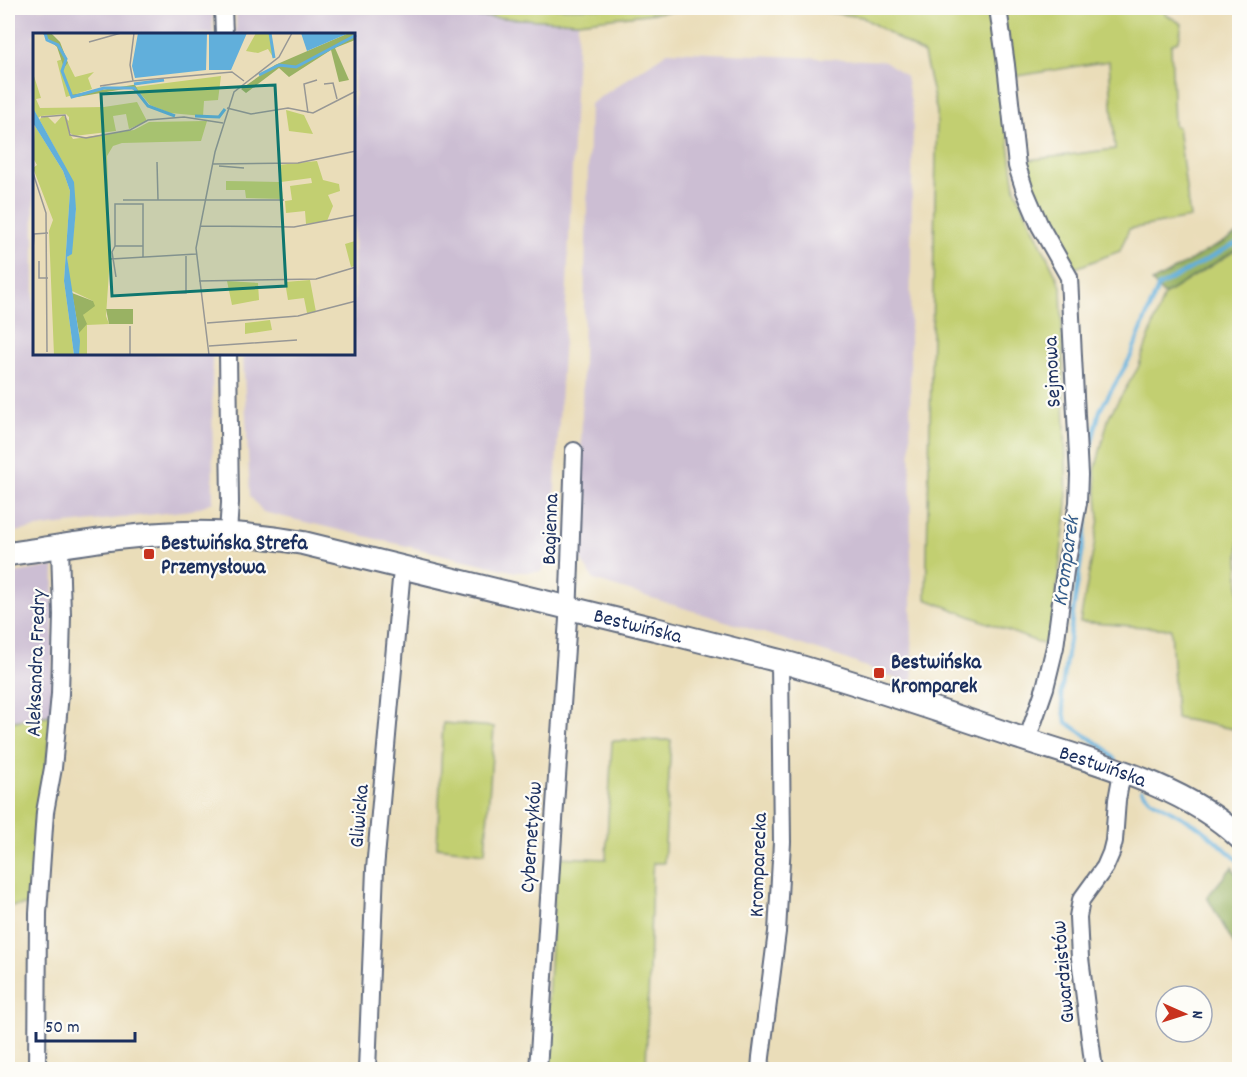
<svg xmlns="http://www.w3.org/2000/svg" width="1247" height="1077" viewBox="0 0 1247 1077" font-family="Dekko,sans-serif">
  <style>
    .industrial { fill: #ccbed3 }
    .green { fill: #c2cf71; stroke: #6e7f68; stroke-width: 1.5 }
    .forest { fill: #99b263; stroke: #5a7060; stroke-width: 1.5 }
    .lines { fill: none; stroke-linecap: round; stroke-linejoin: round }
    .stream { stroke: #61afdb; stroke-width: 4 }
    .street-casing { stroke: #636c7e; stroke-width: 20 }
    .secondary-casing { stroke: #636c7e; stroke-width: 26 }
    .street { stroke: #fff; stroke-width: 16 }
    .secondary { stroke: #fff; stroke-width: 22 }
    .poi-dot { fill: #c8321e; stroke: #fdfcf7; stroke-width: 2 }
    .labels { text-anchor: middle; stroke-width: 4.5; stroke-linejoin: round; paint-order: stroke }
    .street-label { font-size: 21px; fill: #1b2f5e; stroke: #fdfcf7 }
    .poi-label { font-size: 21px; font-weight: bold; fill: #1b2f5e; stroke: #fdfcf7; text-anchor: start }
    .water-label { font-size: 22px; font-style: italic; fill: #345c8a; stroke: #fdfcf7 }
    .inset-river { fill: none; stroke: #61afdb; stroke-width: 3 }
    .inset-road { fill: none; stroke: #979795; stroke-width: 1.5 }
    .view { fill: #0f766e; fill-opacity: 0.15; stroke: #0f766e; stroke-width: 3 }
    .inset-edge { fill: none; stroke: #1b2f5e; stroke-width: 3 }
  </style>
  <rect width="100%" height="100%" fill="#fdfcf7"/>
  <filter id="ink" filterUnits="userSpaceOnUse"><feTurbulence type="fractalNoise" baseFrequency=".0167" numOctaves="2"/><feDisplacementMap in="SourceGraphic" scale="12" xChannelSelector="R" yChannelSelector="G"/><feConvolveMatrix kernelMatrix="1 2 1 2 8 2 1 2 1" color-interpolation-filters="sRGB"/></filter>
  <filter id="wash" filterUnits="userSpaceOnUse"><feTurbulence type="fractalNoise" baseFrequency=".008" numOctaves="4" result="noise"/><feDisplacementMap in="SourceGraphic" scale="24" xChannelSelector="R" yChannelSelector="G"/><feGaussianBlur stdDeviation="1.35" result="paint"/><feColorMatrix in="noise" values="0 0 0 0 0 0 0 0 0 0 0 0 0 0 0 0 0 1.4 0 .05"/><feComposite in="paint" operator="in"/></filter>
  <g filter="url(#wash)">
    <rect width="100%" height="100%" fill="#eaddb9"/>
    <!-- industrial -->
    <path class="industrial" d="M8,8H213V34H34V354H212L213,502L192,510L50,526L8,533Z
      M236,8H313L578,22L567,287L551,553L541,572H516L263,512L250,496L243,354H354V34H236Z
      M669,51L885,61L906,76L913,113L910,337L911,593L913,685L840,657L594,580L579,557L584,308L590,104Z
      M54,566L52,715L8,722V574Z"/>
    <!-- green -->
    <path class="green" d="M313,8H697L578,22Z
      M799,8H991L1015,189L1061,286L1067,504L1050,647L926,599L937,112L924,54L862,17Z
      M1002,8H1165V14L1182,24L1179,40L1171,45L1174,125L1178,127L1190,218L1129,229L1120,251L1068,271L1020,161L1115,149L1109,61L1012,77Z
      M1239,248V730L1176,718L1171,629L1080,622L1099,519L1095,471L1109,416L1138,368L1164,295Z
      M52,715L32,905L8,906V722Z
      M443,723L494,727L485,853L437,847Z
      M671,740L664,863H653L652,875L646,1069L544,1070L556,857L606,859L612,741Z"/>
    <!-- forest -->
    <path class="forest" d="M1239,233V248L1164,295L1152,282Z
      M1232,867L1239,879V953L1207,897Z"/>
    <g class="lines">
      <!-- stream -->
      <path class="stream" d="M1086,466L1100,410L1130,358L1158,287L1240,241
        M1086,485L1088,513L1061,694L1066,722L1106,749L1115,760
        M1142,790L1150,799L1201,828L1240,862"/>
    </g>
  </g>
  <g filter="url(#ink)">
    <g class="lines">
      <!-- street casing -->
      <g class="street-casing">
        <path id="street" d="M223,8L224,34
          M998,8L1006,65L1017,166L1025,191L1040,226L1069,277L1079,475L1078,503L1065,571L1055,647L1045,688L1027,740
          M228,354L230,503L228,533
          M37,1070L38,913L45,812L53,768L60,694L62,615L60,546
          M367,1070L375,869L401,580L403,567
          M538,1070L554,820L568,619L574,451
          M760,1070L761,1057L777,932L782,842L780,662
          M1094,1070L1080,958L1078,917L1081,900L1105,867L1111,853L1114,841L1117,800L1122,772"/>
      </g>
      <!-- secondary casing -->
      <g class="secondary-casing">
        <g id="secondary">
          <path id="s1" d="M8,554C66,546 125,534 185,533C225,532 264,536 303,543C421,571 538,600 655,629C696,640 738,650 780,661C858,683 935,709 1011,735C1085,760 1184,783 1240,838"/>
        </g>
      </g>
      <!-- street -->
      <use href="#street" class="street"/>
      <!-- secondary -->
      <use href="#secondary" class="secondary"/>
    </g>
  </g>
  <!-- markers -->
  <g class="poi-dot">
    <rect x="143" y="548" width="12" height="12" rx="3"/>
    <rect x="873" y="667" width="12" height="12" rx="3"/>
  </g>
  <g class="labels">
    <!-- street labels -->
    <g class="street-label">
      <text transform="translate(1051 372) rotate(-93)" y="7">Sejmowa</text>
      <text transform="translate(549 529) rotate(-88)" y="7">Bagienna</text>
      <text dy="7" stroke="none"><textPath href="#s1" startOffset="642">Bestwińska</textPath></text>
      <text transform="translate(35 663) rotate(-88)" y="7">Aleksandra Fredry</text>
      <text dy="7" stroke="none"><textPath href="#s1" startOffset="1128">Bestwińska</textPath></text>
      <text transform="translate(358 816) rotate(-85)" y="7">Gliwicka</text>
      <text transform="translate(530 837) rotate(-86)" y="7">Cybernetyków</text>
      <text transform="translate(757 865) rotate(-88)" y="7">Kromparecka</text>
      <text transform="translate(1062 972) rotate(-95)" y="7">Gwardzistów</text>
    </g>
    <!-- poi labels -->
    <g class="poi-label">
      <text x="161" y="549">Bestwińska Strefa<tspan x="161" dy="24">Przemysłowa</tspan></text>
      <text x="891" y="668">Bestwińska<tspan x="891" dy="24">Kromparek</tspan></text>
    </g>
    <!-- water labels -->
    <g class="water-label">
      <text transform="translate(1064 561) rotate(-82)" y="8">Kromparek</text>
    </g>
  </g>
  <!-- overview -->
  <g transform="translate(33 33)">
    <rect width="322" height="322" fill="#eaddb9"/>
    <path d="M223,0H237L241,26L235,16L225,20L213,18ZM30,26L31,35L35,30L42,44L61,39L55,45L59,56L33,64L24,28ZM0,40L8,65L3,66L7,75L71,74L104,69L114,88L96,96L93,81L80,83L83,98L41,103L35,98L40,106L101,97L116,89L174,88L168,108L89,110L80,113L74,123L77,224L73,283L76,291L54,292V322H46V300L50,282L60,268L37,257L34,224L38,221L43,176L29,128L6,86L14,83L22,91L30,82L36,88V84L33,81L8,83L5,85L0,75ZM188,43L185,67L171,68L170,83L137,80L117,72L102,54ZM253,77L271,82L280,101L256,98ZM2,93L30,138L37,158L31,248L41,322H21L16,198L20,187L0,135L4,132L0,125ZM284,128L290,147L306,151L307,158L295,162L300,173L294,188L273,191L272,178L253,180L252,168L259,167L257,153L279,150L278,145L248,149L250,166L213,165L212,157H193V148L247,149L245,132ZM322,208V233L318,234L312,211ZM277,247L283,279L274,280L271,265L255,267L252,249ZM194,248L225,250L226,267L199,272ZM237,287L239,297L212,301V290Z" fill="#c2cf71"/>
    <path d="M9,0H18L27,9L35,30L31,35L24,14ZM316,0H322V7L302,15L316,47L306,49L298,17L256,44L246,35L213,60L208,56L242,32ZM138,46L102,52L115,74L106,60L97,55L44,64L36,62ZM39,260L60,268L62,273L50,282L54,291L46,300ZM73,276H100V291H76Z" fill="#99b263"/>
    <path d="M105,0H174L173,37L102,45L99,33ZM176,0H214L198,37H176ZM268,0H316L274,18ZM0,75L41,149L43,176L39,221L34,224L47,308L46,322H41L31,248L37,158L30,138L0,90Z" fill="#61afdb"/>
    <path class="inset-river" d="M12,0L14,7L25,12L33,26L29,38L39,64L71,55H101L115,73L142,83M237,0L241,25M226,42L246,32L263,34L323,2M101,51L131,47M162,83L186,84L192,76"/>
    <path class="inset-road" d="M101,0L97,32L100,48L199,39L211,48M56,9L88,0M291,51L300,50L304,66M67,53L100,48M194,75L218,81L255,75L280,80L323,58M275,80L271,51L284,47M8,84L32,82L37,102L53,105L97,97L115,87L151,84L190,90M124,129L125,167M179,131L265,130L323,118M186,133L211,135M0,140L13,180L14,319M90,167H251M167,193L261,194L323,182M82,213L79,219L83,244M110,213H82V171H110V224M0,217L1,201L15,200M78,226L163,221M6,228V245H15M166,248L283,246L323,234M127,260H153V221M174,290L265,283L323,268M97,293V322M176,313L264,307M176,322L163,215L182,119L201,59L246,24L259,0"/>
    <path class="view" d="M242,52L253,253L79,263L68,61Z"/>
    <rect width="322" height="322" class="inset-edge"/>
  </g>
  <!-- margin -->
  <rect width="1247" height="1077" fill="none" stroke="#fdfcf7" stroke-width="30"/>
  <!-- north arrow -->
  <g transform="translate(1184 1014) rotate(93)"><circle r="28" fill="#fdfcf7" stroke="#a3aaba" stroke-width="1.5"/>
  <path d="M0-4.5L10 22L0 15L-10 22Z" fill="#c8321e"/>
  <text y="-9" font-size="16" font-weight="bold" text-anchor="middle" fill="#1b2f5e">N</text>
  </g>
  <!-- scale -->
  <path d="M36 1032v9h99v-9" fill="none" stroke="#1b2f5e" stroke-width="3"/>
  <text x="45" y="1032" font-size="18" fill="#1b2f5e" stroke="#fdfcf7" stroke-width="4.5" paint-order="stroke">50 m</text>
</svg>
